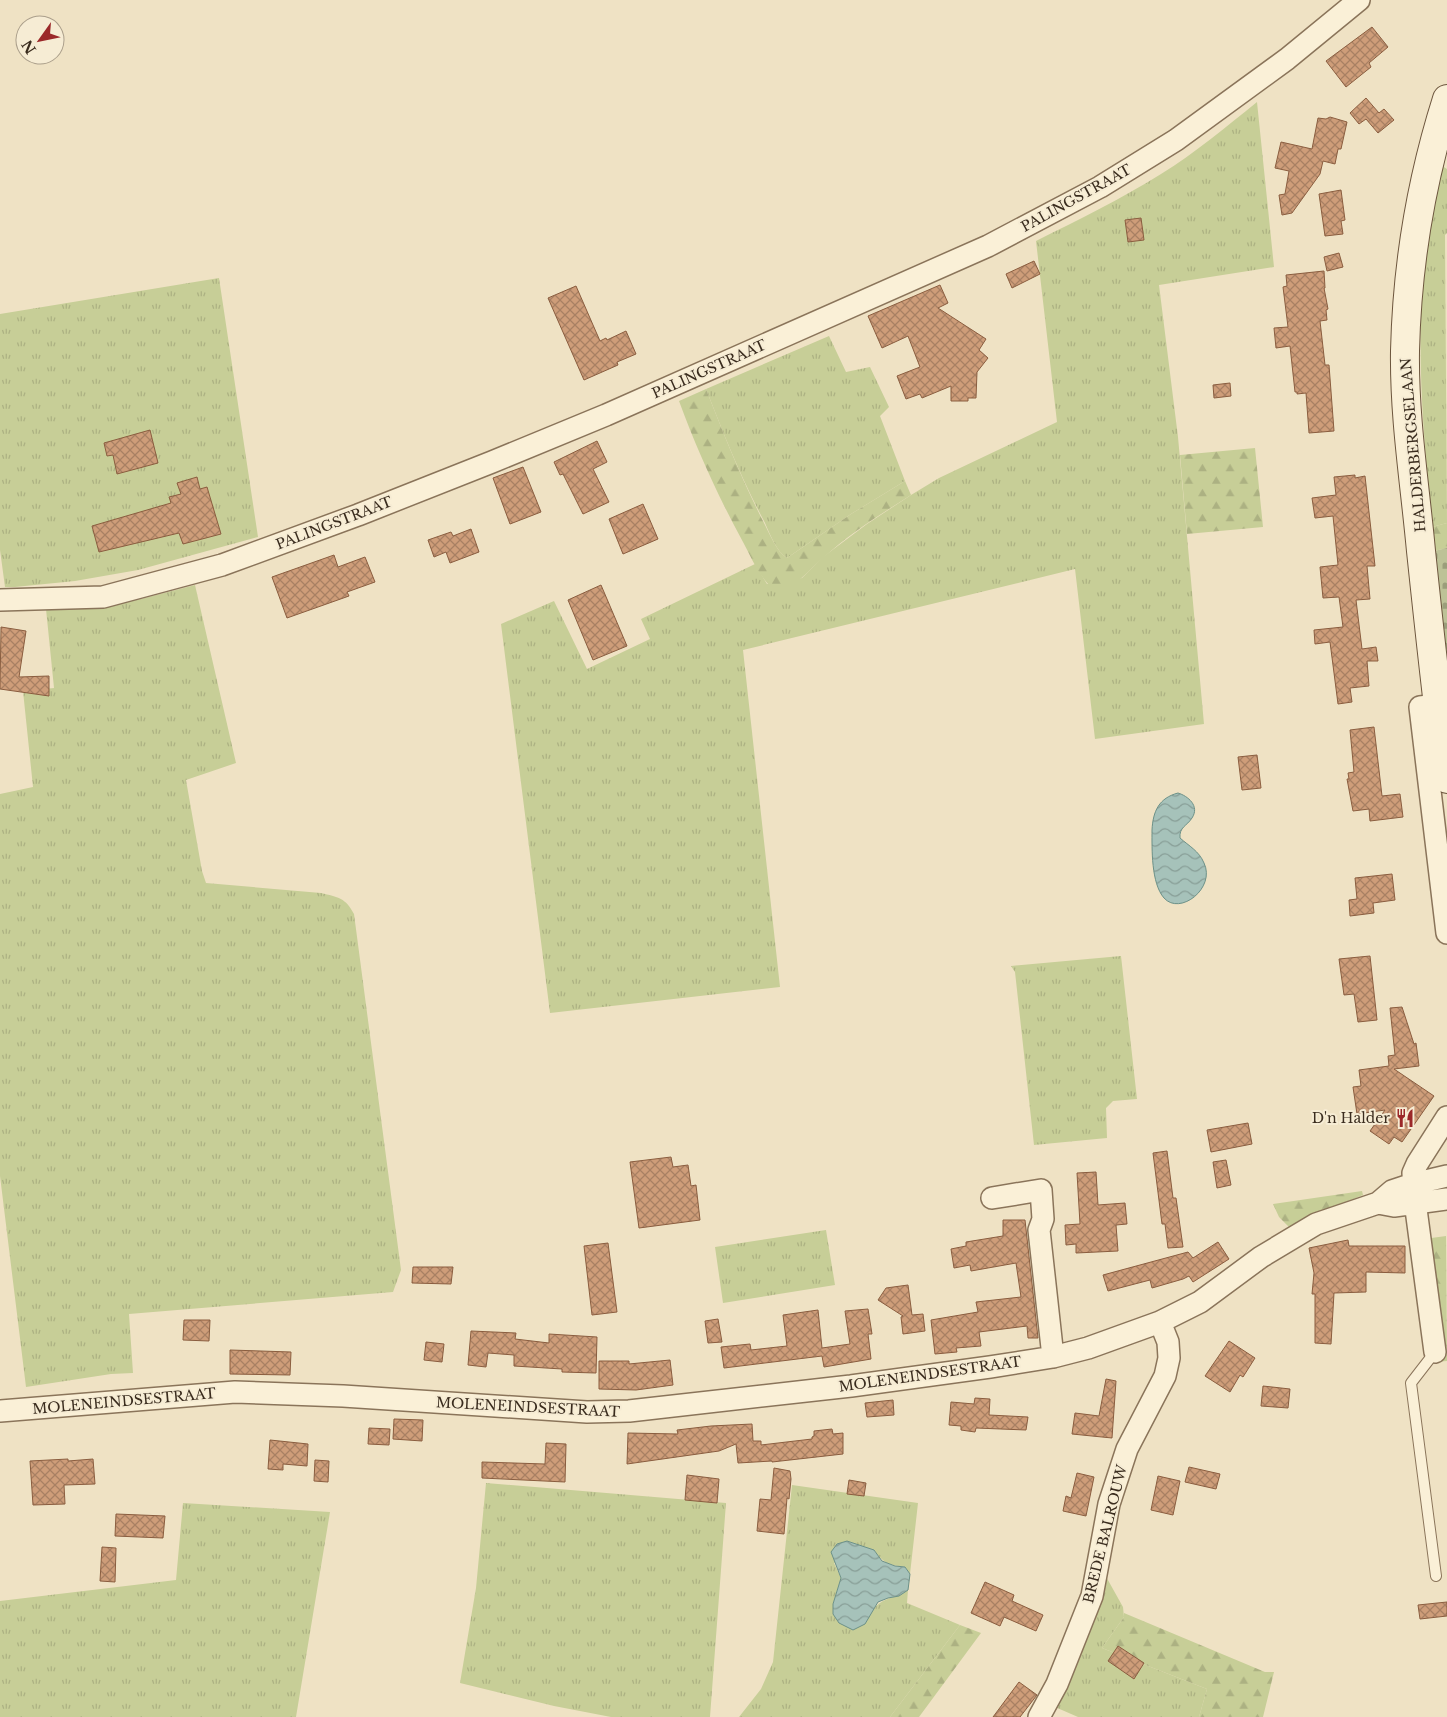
<svg xmlns="http://www.w3.org/2000/svg" width="1447" height="1717" viewBox="0 0 1447 1717" font-family="'Libre Baskerville',serif">
  <style>
    .grass { fill: url(#grass-tufts) }
    .forest { fill: url(#forest-firs) }
    .cemetery { fill: url(#cemetery-stones) }
    .water { fill: url(#water-waves); stroke: #6c9188 }
    .building { fill: url(#building-cross-hatch); stroke: #8a5d3f }
    .lines { fill: none; stroke-linecap: round; stroke-linejoin: round }
    .lane-casing { stroke: #8a745a; stroke-width: 12 }
    .street-casing { stroke: #8a745a; stroke-width: 24 }
    .secondary-casing { stroke: #6c553d; stroke-width: 30 }
    .lane { stroke: #faf0d7; stroke-width: 10 }
    .street { stroke: #faf0d7; stroke-width: 21 }
    .secondary { stroke: #faf0d7; stroke-width: 28 }
    .labels { text-anchor: middle; stroke-width: 4; stroke-linejoin: round; paint-order: stroke }
    .street-label { font-size: 14px; fill: #3a2c1e; stroke: #f6ecd4 }
    .poi-label { font-size: 14px; fill: #3a2c1e; stroke: #f6ecd4; text-anchor: end }
  </style>
  <defs>
    <pattern id="grass-tufts" width="24" height="20" patternUnits="userSpaceOnUse" patternTransform="scale(1.25)"><rect width="24" height="20" fill="#c7ce97"/><path d="M3 7l-1-3M5 7V3M7 7l1-3M15 17l-1-3M17 17v-4M19 17l1-3" fill="none" stroke="#acb182"/></pattern>
    <pattern id="forest-firs" width="22" height="20" patternUnits="userSpaceOnUse" patternTransform="scale(1.25)"><rect width="22" height="20" fill="#c7ce97"/><path d="M5 1l3.5 6h-7zM16 11l3.5 6h-7z" fill="#acb182"/></pattern>
    <pattern id="cemetery-stones" width="16" height="16" patternUnits="userSpaceOnUse" patternTransform="scale(1.25)"><rect width="16" height="16" fill="#bdc297"/><path d="M2 7V4a2 2 0 0 1 4 0v3zM10 15v-3a2 2 0 0 1 4 0v3z" fill="#9b9e7b"/></pattern>
    <pattern id="water-waves" width="16" height="10" patternUnits="userSpaceOnUse" patternTransform="scale(1.25)"><rect width="16" height="10" fill="#a6c2ba"/><path d="M0 5q4-4 8 0t8 0" fill="none" stroke="#889e97"/></pattern>
    <pattern id="building-cross-hatch" width="8" height="8" patternUnits="userSpaceOnUse" patternTransform="scale(1.25)"><rect width="8" height="8" fill="#ce9d79"/><path d="M0 0l8 8M0 8l8-8" fill="none" stroke="#a88063"/></pattern>
  </defs>
  <rect width="100%" height="100%" fill="#efe2c4"/>
  <!-- grass -->
  <path class="grass" d="M1257,102L1274,267L1159,285L1178,437L1204,724L1095,739L1075,569L743,650L780,987L550,1013L501,624L554,601L587,669L650,639L641,619L755,564L767,584L802,578L823,557L867,524L911,495L939,478L1057,422L1036,241C1078,220 1121,199 1161,174C1195,153 1226,127 1257,102Z
    M1442,166L1447,169V233L1445,235L1447,523L1432,527C1421,408 1409,283 1442,166Z
    M219,278L258,537L138,570L75,581L15,587H5L0,550V314Z
    M829,336L846,372L870,367L889,407L880,416L905,481L851,514L787,558C776,551 770,534 765,523C742,480 724,435 706,389Z
    M195,585L236,763L186,780L202,871L206,883L321,893C338,897 346,898 354,914L401,1270L393,1292L129,1314L133,1373L111,1374L26,1387L0,1176V794L33,787L23,691L54,688L46,609L75,608L141,599Z
    M1121,956L1137,1099L1113,1101L1106,1108L1107,1138L1034,1145L1015,972L1011,966Z
    M826,1230L835,1285L723,1303L715,1247Z
    M486,1483L726,1503L710,1717H611L554,1706L460,1683L476,1588Z
    M792,1485L918,1503L910,1574L905,1567C889,1565 883,1563 874,1550L834,1563L841,1578L833,1604L872,1611C883,1596 895,1599 908,1590L907,1603L960,1625L890,1717H739L761,1689L773,1662Z
    M183,1503L330,1512L296,1717H0V1601L176,1580Z
    M1104,1573L1123,1607L1124,1617L1102,1648L1207,1689L1199,1717H1078L1055,1707L1098,1611Z"/>
  <!-- forest -->
  <path class="forest" d="M706,389C724,435 742,480 764,523C770,534 776,551 787,558L851,514L905,481L911,495C881,514 849,534 823,558C813,566 805,577 794,583C787,587 780,588 772,588C759,576 751,557 743,542C718,496 697,450 679,401Z
    M1255,448L1263,527L1187,534L1180,455Z
    M1447,523V548L1434,551L1432,527Z
    M1362,1191L1363,1195L1325,1211L1290,1228L1279,1217L1273,1204Z
    M1446,1236L1447,1361L1435,1362L1424,1239Z
    M1124,1613L1265,1672H1274L1263,1717H1199L1207,1689L1102,1648L1124,1617Z
    M960,1625L981,1633L919,1717H890Z"/>
  <!-- cemetery -->
  <path class="cemetery" d="M1447,548V665L1434,551Z"/>
  <!-- water -->
  <path class="water" d="M1178,793C1188,796 1200,806 1192,818C1187,826 1179,827 1180,838C1189,846 1199,851 1204,863C1216,888 1180,916 1164,898C1151,883 1152,849 1152,830C1153,811 1159,798 1178,793Z
    M847,1541L874,1550L882,1561L895,1566L905,1567L910,1574L908,1590L899,1596L888,1598L878,1602L865,1624L853,1630L839,1623L833,1614V1604L841,1578L831,1552L837,1544Z"/>
  <!-- building -->
  <path class="building" d="M1372,27L1388,47L1369,63L1371,67L1346,87L1326,61Z
    M1366,98L1379,113L1384,109L1394,120L1378,133L1366,119L1359,124L1350,113Z
    M1330,117L1347,122L1341,149H1338L1335,164L1323,161L1320,174L1292,213L1282,215L1279,195L1285,194L1289,171L1275,168L1281,142L1312,149L1318,118L1326,119Z
    M1341,190L1345,220L1341,221L1343,234L1325,236L1319,194Z
    M1141,218L1144,240L1128,242L1125,220Z
    M1339,253L1343,267L1327,271L1324,257Z
    M1034,261L1040,274L1012,288L1006,274Z
    M1324,271L1325,288H1324L1328,309L1326,310L1327,320L1320,321L1325,365H1329L1334,431L1309,433L1306,393L1297,394V392H1295L1290,346L1276,348L1274,328L1288,327L1283,287L1287,286L1286,275Z
    M940,285L948,303L938,308L986,339L979,350L988,358L977,372L976,398H968V401H951V386L922,398L920,394L906,399L897,376L920,367L908,336L882,348L868,316Z
    M576,286L600,341L606,338L607,340L626,331L636,354L617,362L618,365L584,380L548,298Z
    M1230,383L1231,396L1214,398L1213,385Z
    M150,430L158,463L117,474L113,455L107,456L104,443Z
    M597,441L607,462L593,469L609,502L583,514L563,474L560,475L554,462Z
    M523,467L541,512L510,524L493,478Z
    M1355,475V478L1365,476L1375,566H1367L1370,599L1356,600L1362,649L1376,647L1378,661H1367L1369,686L1350,688L1352,702L1338,704L1330,642L1315,644L1314,630L1343,627L1339,597L1323,598L1320,567L1338,565L1333,516L1315,518L1312,498L1336,495L1334,477Z
    M197,477L200,489L207,487L221,534L183,544L179,533L99,552L92,526L171,503L169,497L181,494L177,483Z
    M643,504L658,539L623,554L609,519Z
    M471,529L479,552L450,563L446,552L434,557L428,540L451,532L453,536Z
    M334,555L338,567L365,557L375,582L347,592L349,596L287,618L272,577Z
    M601,585L627,646L593,660L568,600Z
    M1,627L26,631L19,677L49,676V696L0,689Z
    M1374,727L1382,796L1400,794L1403,817L1370,821L1369,809L1353,811L1347,779H1349L1348,773L1354,772L1350,730Z
    M1257,755L1261,788L1242,790L1238,757Z
    M1392,874L1395,900L1373,903L1374,913L1350,916L1349,900L1357,899L1355,878Z
    M1370,956L1377,1020L1358,1022L1354,994L1344,995L1339,959Z
    M1402,1007L1414,1044L1416,1043L1419,1066L1394,1069L1434,1096L1402,1142L1394,1137L1389,1144L1370,1131L1385,1110L1357,1114L1353,1087L1361,1086L1359,1070L1389,1066L1388,1056L1395,1055L1390,1008Z
    M1248,1123L1252,1144L1211,1152L1207,1130Z
    M1167,1151L1173,1198H1176L1183,1247L1168,1248L1165,1224H1162L1153,1153Z
    M671,1157L673,1167L688,1165L691,1186L696,1185L700,1220L639,1228L630,1162Z
    M1226,1160L1231,1185L1217,1188L1213,1162Z
    M1096,1172L1098,1205L1125,1203L1127,1224L1116,1225L1118,1251L1076,1253V1244L1066,1245L1065,1225L1080,1224L1077,1173Z
    M1003,1220H1025L1038,1338H1028L1027,1326L979,1332L981,1346L956,1348L957,1352L935,1354L931,1320L978,1312L976,1302L1021,1297L1016,1263L971,1271L970,1265L954,1268L951,1249L966,1246V1242L1003,1236Z
    M1348,1240L1349,1246H1405V1273L1366,1272V1292L1334,1293L1331,1344L1315,1343V1294H1312L1314,1273L1309,1248Z
    M1218,1242L1229,1259L1193,1282L1189,1276L1183,1279L1152,1288L1150,1280L1108,1291L1103,1275L1188,1252L1193,1258Z
    M608,1243L617,1312L592,1315L584,1246Z
    M413,1267H453L451,1284L412,1283Z
    M908,1285L912,1315L923,1314L925,1331L903,1334L901,1317L903,1316L878,1300L886,1288Z
    M868,1309L872,1334H868L871,1359L824,1367L822,1356L724,1368L721,1347L750,1344L751,1350L787,1346L783,1315L818,1310L822,1348L850,1344L845,1311Z
    M718,1319L722,1342L708,1343L705,1321Z
    M184,1320H210L209,1341L183,1340Z
    M471,1331L516,1333L515,1339L549,1343V1334L597,1337L596,1373L562,1372V1369L514,1366V1355L488,1353L486,1367L468,1365Z
    M1229,1341L1255,1358L1243,1377L1240,1375L1230,1392L1205,1376Z
    M426,1342L444,1344L442,1362L424,1360Z
    M230,1350L291,1352L290,1375L230,1374Z
    M670,1360L673,1385L636,1390L599,1389V1361H629V1364Z
    M1106,1379L1116,1381L1112,1438L1072,1434L1075,1413L1099,1416Z
    M1263,1386L1290,1389L1288,1408L1261,1406Z
    M975,1398L990,1399L989,1415L1028,1417L1026,1430L976,1428L975,1432L961,1430V1426L949,1425L951,1402L974,1404Z
    M893,1400L894,1415L867,1417L865,1403Z
    M394,1419L423,1420L422,1441L393,1439Z
    M752,1424L753,1441H761V1445L812,1439V1437L814,1436V1431L832,1429L833,1434L843,1433V1454L772,1462V1461L738,1463L736,1444L719,1451L627,1464L628,1433L678,1434L677,1430L711,1426Z
    M369,1428L390,1429L389,1445L368,1444Z
    M270,1440L308,1444L307,1466L283,1464V1470L268,1469Z
    M546,1443L566,1444L565,1482L482,1478V1462L545,1464Z
    M68,1459V1461L93,1459L95,1484L64,1485L65,1504L33,1505L30,1461Z
    M315,1460L329,1461L328,1482L314,1481Z
    M1189,1467L1220,1474L1216,1489L1185,1482Z
    M774,1468L790,1471L791,1479L789,1499L787,1498L784,1534L757,1531L760,1499L771,1500Z
    M1077,1473L1094,1477L1086,1516L1063,1511L1066,1496L1071,1498Z
    M687,1475L719,1479L717,1503L685,1500Z
    M1158,1476L1180,1481L1173,1515L1151,1510Z
    M849,1480L866,1483L864,1496L847,1494Z
    M116,1514L165,1516L163,1538L115,1536Z
    M102,1547L116,1548L115,1582L100,1581Z
    M985,1582L1014,1595L1012,1601L1043,1615L1036,1631L1004,1617L1000,1626L971,1613Z
    M1447,1602V1616L1420,1619L1418,1605Z
    M1118,1646L1144,1663L1134,1679L1108,1661Z
    M1019,1682L1037,1695L1020,1717H993Z"/>
  <g class="lines">
    <!-- lane casing -->
    <g class="lane-casing">
      <path id="lane" d="M1435,1352L1411,1383L1436,1576"/>
    </g>
    <!-- street casing -->
    <g class="street-casing">
      <path id="street" d="M0,600L103,597L222,565L358,515L492,462L606,415L988,246L1100,187L1176,140L1287,59L1359,0
        M1437,705L1420,707L1447,933
        M992,1198L1041,1190L1043,1219L1039,1230L1053,1357
        M1378,1203L1394,1206L1447,1199
        M1435,1352L1414,1194L1413,1173L1417,1164L1447,1117
        M0,1411L235,1392L343,1396L587,1412L629,1411L851,1386L990,1367L1053,1357L1088,1348L1160,1322L1200,1302L1261,1257L1316,1224L1378,1203L1392,1191L1413,1184L1447,1176
        M1039,1717L1057,1684L1092,1596L1109,1504L1127,1449L1165,1376L1169,1358L1168,1342L1160,1322"/>
    </g>
    <!-- secondary casing -->
    <g class="secondary-casing">
      <path id="secondary" d="M1447,99C1421,181 1407,265 1405,351C1404,418 1415,485 1421,551C1429,627 1437,703 1447,779"/>
    </g>
    <!-- lane -->
    <use href="#lane" class="lane"/>
    <!-- street -->
    <use href="#street" class="street"/>
    <!-- secondary -->
    <use href="#secondary" class="secondary"/>
  </g>
  <!-- icons -->
  <defs>
    <g id="restaurant-bare" transform="scale(1.5)"><path d="M-5-6h1v4h1v-4h1v4h1v-4h1v5L-1.5 .5V6h-2V.5L-5-1ZM5-6V6H3V1.5H1.5Q1.5-4 5-6Z" fill="#9b2829" stroke="#f6ecd4" stroke-width="2.5" paint-order="stroke"/></g>
  </defs>
  <g fill-rule="evenodd">
    <use href="#restaurant-bare" x="1405" y="1118"/>
  </g>
  <g class="labels">
    <!-- street labels -->
    <g class="street-label">
      <text transform="translate(1076 198) rotate(-29)" y="5">PALINGSTRAAT</text>
      <text transform="translate(709 369) rotate(-24)" y="5">PALINGSTRAAT</text>
      <text transform="translate(1413 445) rotate(-95)" y="5">HALDERBERGSELAAN</text>
      <text transform="translate(334 523) rotate(-21)" y="5">PALINGSTRAAT</text>
      <text transform="translate(930 1374) rotate(-8)" y="5">MOLENEINDSESTRAAT</text>
      <text transform="translate(124 1401) rotate(-5)" y="5">MOLENEINDSESTRAAT</text>
      <text transform="translate(528 1407) rotate(3)" y="5">MOLENEINDSESTRAAT</text>
      <text transform="translate(1105 1534) rotate(-76)" y="5">BREDE BALROUW</text>
    </g>
    <!-- poi labels -->
    <g class="poi-label">
      <text x="1390" y="1123">D'n Halder</text>
    </g>
  </g>
  <!-- north arrow -->
  <g transform="translate(40 40) rotate(237)"><circle r="24" fill="#f6ecd4" stroke="#ab9f8b"/>
  <path d="M0-4L9 19L0 12L-9 19Z" fill="#9b2829"/>
  <text y="-8" font-size="14" font-weight="bold" text-anchor="middle" fill="#3a2c1e">N</text>
  </g>
</svg>
